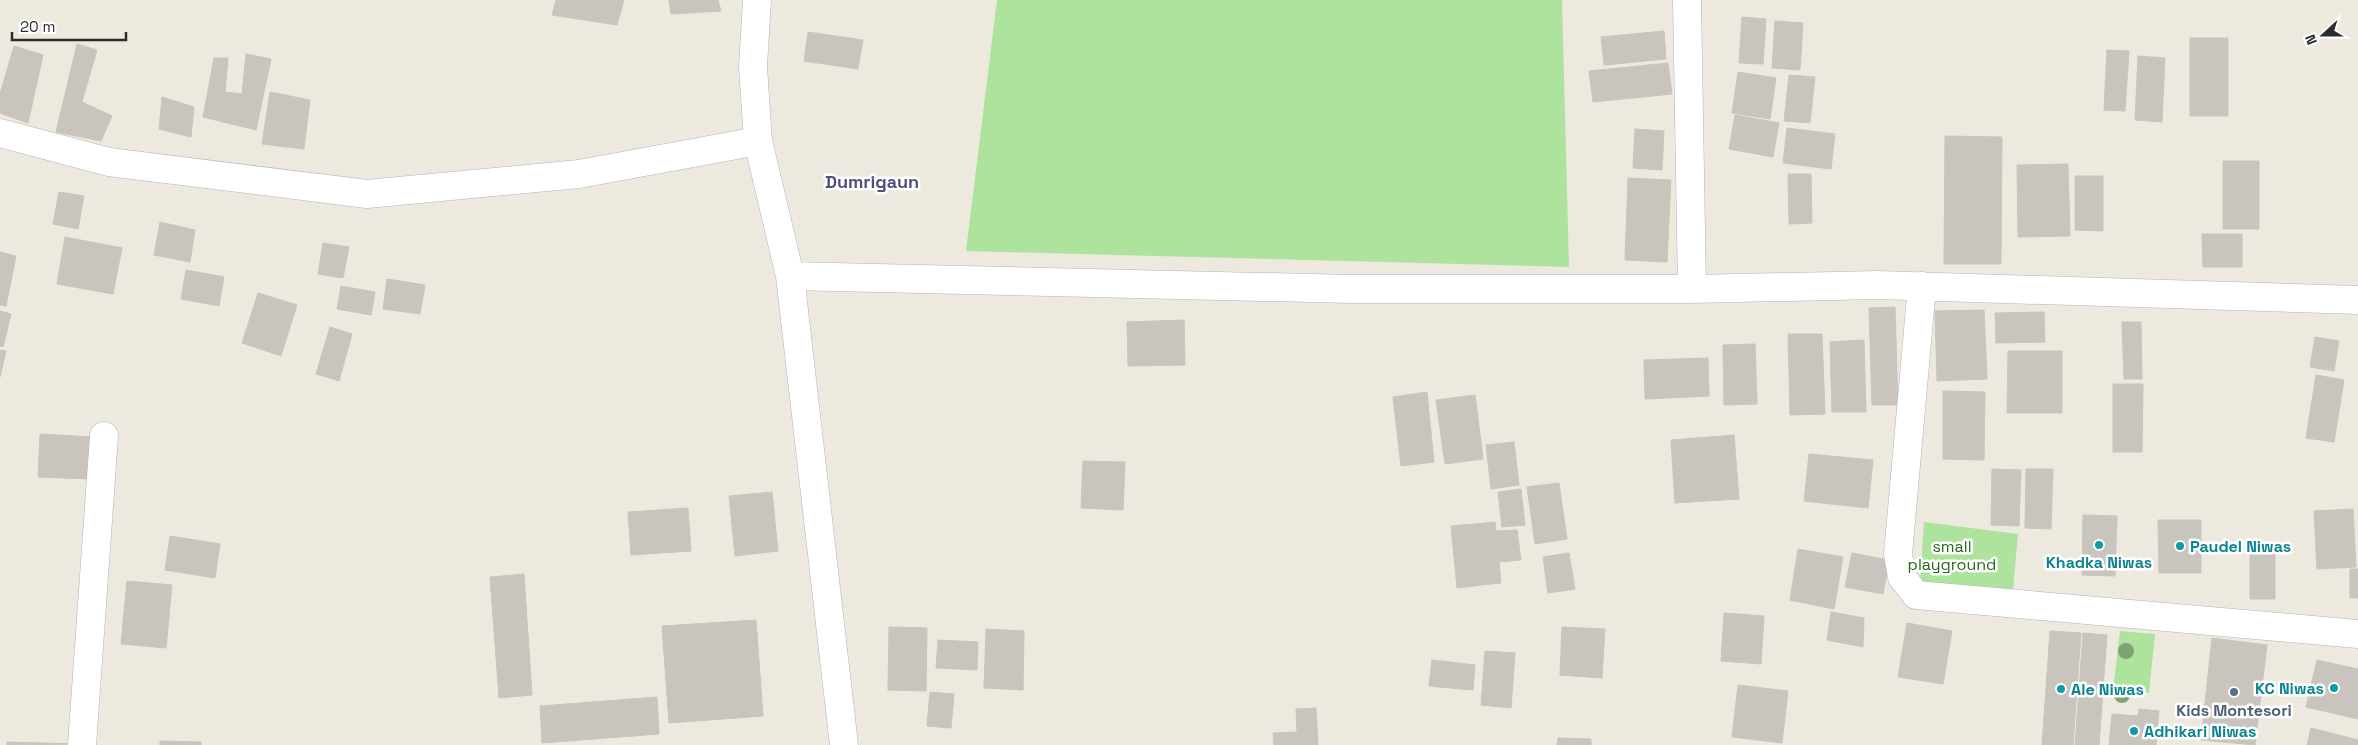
<svg xmlns="http://www.w3.org/2000/svg" width="2358" height="745" viewBox="0 0 2358 745" font-family="'Space Grotesk',sans-serif">
  <style>
    .green { fill: #ade39c }
    .building { fill: #c9c5be; stroke: #c9c5b8 }
    .lines { fill: none; stroke-linecap: round; stroke-linejoin: round }
    .street-casing { stroke: #b2b3bf; stroke-width: 29 }
    .street { stroke: #fff; stroke-width: 28 }
    .tree { fill: #7ea374 }
    .culture-dot { fill: #0f9aa8; stroke: #fff; stroke-width: 2 }
    .service-dot { fill: #5c6f8a; stroke: #fff; stroke-width: 2 }
    .labels { text-anchor: middle; stroke-width: 5; stroke-linejoin: round; paint-order: stroke }
    .park-label { font-size: 16px; fill: #24691c; stroke: #fff }
    .culture-label { font-size: 16px; font-weight: bold; fill: #0d838f; stroke: #fff; text-anchor: start }
    .service-label { font-size: 16px; font-weight: bold; fill: #4e5e75; stroke: #fff }
    .neighbourhood-label { font-size: 18px; font-weight: bold; fill: #4d507d; stroke: #fff }
  </style>
  <rect width="100%" height="100%" fill="#ede9df"/>
  <!-- green -->
  <path class="green" d="M997,0H1562L1569,267L966,251Z
    M1924,522L2018,534L2013,590L1920,582Z
    M2120,631L2155,634L2149,693L2113,690Z"/>
  <!-- building -->
  <path class="building" d="M556,0H624L617,25L552,15Z
    M669,0H718L721,11L671,14Z
    M1742,17L1766,19L1763,64L1739,63Z
    M1775,21L1803,23L1800,70L1772,68Z
    M1664,31L1666,59L1604,65L1601,37Z
    M808,32L863,40L858,69L804,61Z
    M2190,38H2228V116H2190Z
    M77,44L97,50L82,102L112,116L101,141L56,132Z
    M14,46L43,55L28,123L0,113V94Z
    M2107,50L2129,51L2125,111L2104,110Z
    M246,54L271,59L256,130L203,117L214,58H228L225,92L242,94Z
    M2138,56L2165,58L2162,122L2135,120Z
    M1668,63L1672,94L1593,102L1589,71Z
    M1738,72L1776,78L1770,119L1732,113Z
    M1789,75L1815,77L1810,123L1784,121Z
    M270,92L310,100L304,149L262,144Z
    M162,97L194,107L191,137L159,129Z
    M1735,115L1779,123L1773,157L1729,149Z
    M1787,128L1835,134L1831,169L1783,163Z
    M1635,129L1664,131L1662,170L1633,168Z
    M1945,136L2002,137L2001,264H1944Z
    M2223,161H2259V229H2223Z
    M2068,164L2070,236L2018,237L2017,165Z
    M1788,174H1811L1812,223L1789,224Z
    M2075,176H2103V231L2075,230Z
    M1628,178L1671,180L1667,262L1625,260Z
    M59,192L84,196L78,229L53,224Z
    M160,222L195,230L190,262L154,255Z
    M2202,234H2242V267H2203Z
    M65,237L122,248L113,294L57,284Z
    M323,243L349,247L343,278L318,274Z
    M0,252L16,256L6,306L0,305Z
    M186,270L224,277L219,306L181,299Z
    M387,279L425,285L420,314L383,309Z
    M341,286L375,292L371,315L337,309Z
    M258,293L297,305L281,356L242,343Z
    M1895,307L1898,405H1872L1869,308Z
    M1984,310L1987,379L1937,381L1935,311Z
    M0,311L11,314L3,347L0,346Z
    M2044,312L2045,342L1996,343L1995,313Z
    M1184,320L1185,365L1128,366L1127,322Z
    M2122,322H2141L2142,379H2124Z
    M330,327L352,334L339,381L316,374Z
    M1788,334H1822L1825,414L1790,415Z
    M2315,337L2339,341L2334,371L2310,367Z
    M1864,340L1866,412H1832L1830,342Z
    M1755,344L1757,404L1724,405L1723,345Z
    M0,350L6,351L0,377Z
    M2008,351H2062V413H2007Z
    M1708,358L1709,396L1645,399L1644,360Z
    M2316,375L2344,380L2334,442L2306,438Z
    M2113,384H2143L2142,452H2113Z
    M1943,391L1985,392L1984,460L1943,459Z
    M1427,392L1434,462L1401,466L1393,397Z
    M1475,395L1483,459L1445,464L1436,400Z
    M40,434L93,437L90,479L38,477Z
    M1734,435L1739,499L1675,503L1671,440Z
    M1514,442L1519,485L1491,489L1486,445Z
    M1809,454L1873,460L1868,508L1804,501Z
    M1083,461L1125,462L1123,510L1081,508Z
    M1992,469L2021,470L2019,526L1991,525Z
    M2026,469H2053L2051,529L2025,528Z
    M1559,483L1567,539L1535,544L1527,487Z
    M1521,489L1525,525L1502,527L1498,492Z
    M772,492L778,551L735,556L729,496Z
    M688,508L691,551L631,555L628,512Z
    M2353,509L2356,567L2317,569L2314,511Z
    M2083,515L2117,516L2115,576L2082,575Z
    M2158,520H2201V573H2159Z
    M1495,522L1501,583L1481,585L1475,524Z
    M1475,524L1481,585L1457,588L1451,526Z
    M1517,530L1521,560L1499,562L1496,531Z
    M170,536L220,544L215,578L165,570Z
    M2250,543H2275V599H2250Z
    M1798,549L1843,557L1834,609L1790,600Z
    M1569,553L1575,589L1548,593L1543,557Z
    M1852,553L1889,560L1883,594L1845,587Z
    M2350,569H2358V598H2350Z
    M524,574L532,695L499,698L490,577Z
    M127,581L172,585L166,648L121,644Z
    M1831,612L1864,618L1863,647L1827,640Z
    M1724,613L1764,616L1761,664L1721,661Z
    M756,620L763,716L669,723L662,626Z
    M1907,623L1952,631L1943,684L1898,677Z
    M889,627L927,628L926,691L888,690Z
    M1562,627L1605,629L1602,678L1560,675Z
    M986,629L1024,631L1023,690L984,688Z
    M2050,631L2081,633L2073,745H2042Z
    M2083,633L2107,635L2099,745H2075Z
    M2212,638L2267,645L2255,745L2201,740Z
    M938,640L978,642L977,670L936,668Z
    M1485,651L1515,653L1511,708L1481,705Z
    M1432,660L1475,665L1473,690L1429,686Z
    M2317,660L2358,669V719L2306,707Z
    M1738,685L1788,691L1782,743L1732,737Z
    M930,692L954,694L951,728L927,726Z
    M657,697L659,734L542,743L540,706Z
    M1316,708L1318,745H1274L1273,733L1297,732L1296,709Z
    M2139,709L2159,711L2156,745H2109L2112,714L2138,716Z
    M2311,728L2358,740V745H2307Z
    M1558,738L1591,739V745H1557Z
    M160,741L201,742V745H160Z
    M7,742L80,744L7,745Z"/>
  <g class="lines">
    <!-- street casing -->
    <g class="street-casing">
      <path id="street" d="M757,0L753,67L758,141L790,276L844,745
        M1687,0L1692,289
        M0,133L109,162L367,194L579,174L758,141
        M790,276L1352,289H1692L1877,285L2358,300
        M1922,286L1898,554L1902,577L1916,595L2358,634
        M82,745L104,436"/>
    </g>
    <!-- street -->
    <use href="#street" class="street"/>
  </g>
  <!-- trees -->
  <g class="tree">
    <circle cx="2126" cy="651" r="8"/>
    <circle cx="2122" cy="695" r="8"/>
  </g>
  <!-- markers -->
  <g class="culture-dot">
    <circle cx="2099" cy="545" r="5"/>
    <circle cx="2180" cy="546" r="5"/>
    <circle cx="2334" cy="688" r="5"/>
    <circle cx="2061" cy="689" r="5"/>
    <circle cx="2134" cy="731" r="5"/>
  </g>
  <circle class="service-dot" cx="2234" cy="692" r="5"/>
  <g class="labels">
    <!-- park labels -->
    <g class="park-label">
      <text x="1952" y="552">small<tspan x="1952" dy="18">playground</tspan></text>
    </g>
    <!-- culture labels -->
    <g class="culture-label">
      <text x="2190" y="552">Paudel Niwas</text>
      <text x="2099" y="568" text-anchor="middle">Khadka Niwas</text>
      <text x="2324" y="694" text-anchor="end">KC Niwas</text>
      <text x="2071" y="695">Ale Niwas</text>
      <text x="2144" y="737">Adhikari Niwas</text>
    </g>
    <!-- service labels -->
    <g class="service-label">
      <text x="2234" y="716">Kids Montesori</text>
    </g>
    <!-- neighbourhood labels -->
    <g class="neighbourhood-label">
      <text x="872" y="188">Dumrigaun</text>
    </g>
  </g>
  <!-- north arrow -->
  <g transform="translate(2323 35) rotate(249)" stroke="#ffffff" stroke-width="4" paint-order="stroke">
  <path d="M0-4L9 19L0 12L-9 19Z" fill="#2c2c2c"/>
  <text y="-8" font-size="14" font-weight="bold" text-anchor="middle" fill="#2c2c2c">N</text>
  </g>
  <!-- scale -->
  <path d="M12 32v8h114v-8" fill="none" stroke="#2c2c2c" stroke-width="2.5"/>
  <text x="20" y="32" font-size="15" fill="#2c2c2c" stroke="#ffffff" stroke-width="4" paint-order="stroke">20 m</text>
</svg>
